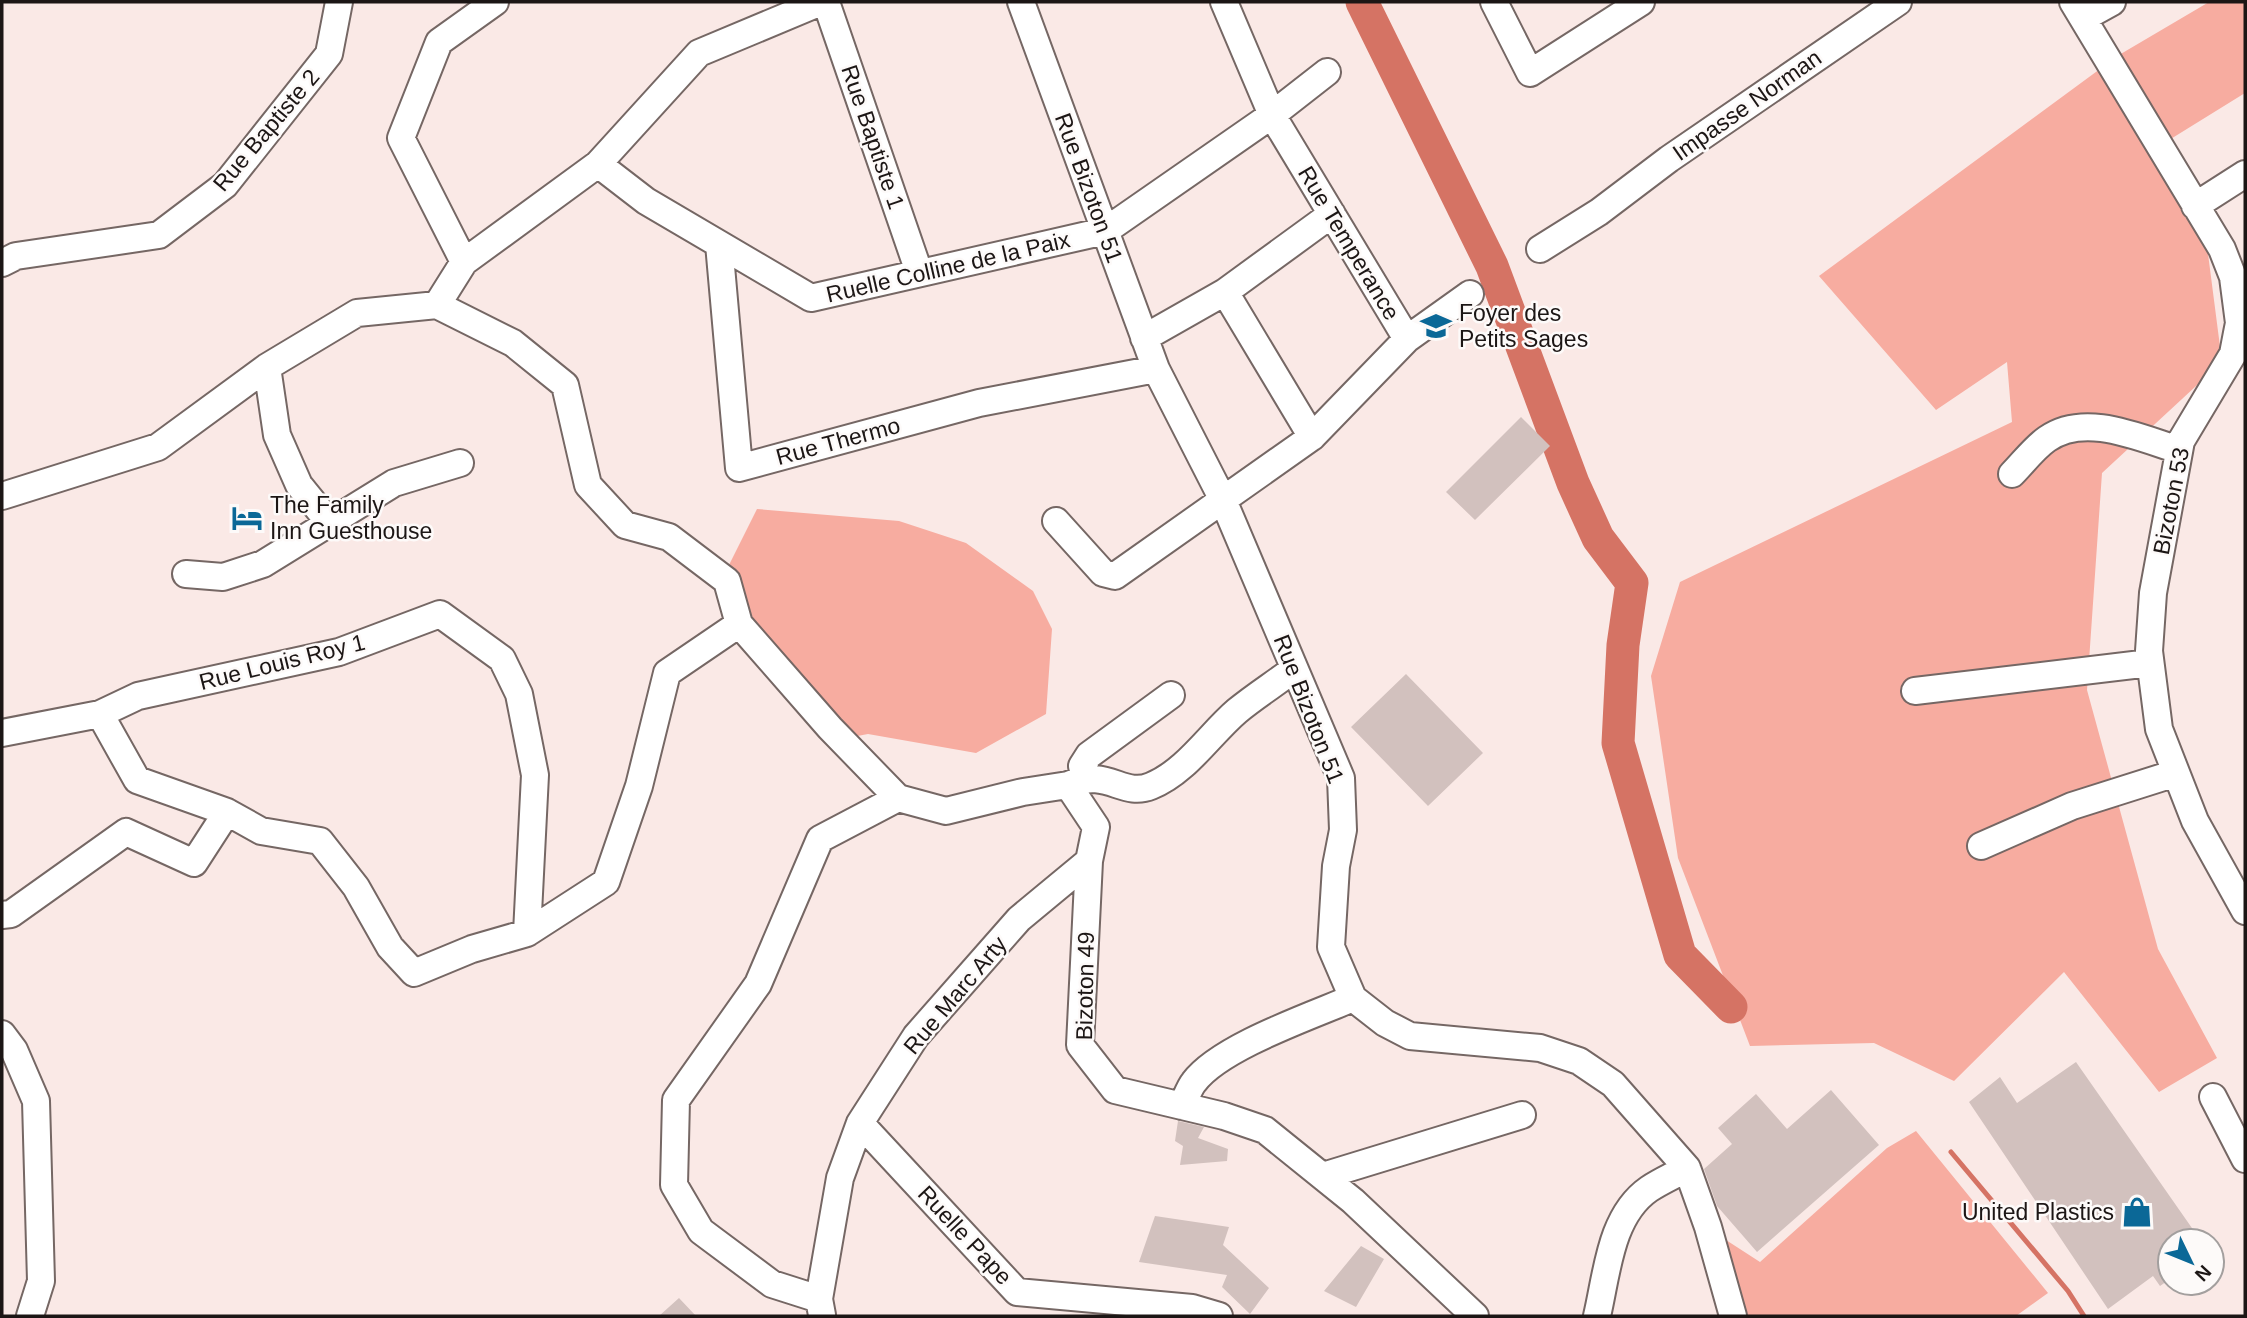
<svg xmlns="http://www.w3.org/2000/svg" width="2247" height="1318" viewBox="0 0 2247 1318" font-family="Helvetica,sans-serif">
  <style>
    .green { fill: #f7aca0 }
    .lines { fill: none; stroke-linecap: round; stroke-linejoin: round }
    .stream { stroke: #d57364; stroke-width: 5 }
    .river { stroke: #d57364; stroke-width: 33 }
    .building { fill: #d2c1be }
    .minor-casing { stroke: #756764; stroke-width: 30 }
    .minor { stroke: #fff; stroke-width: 26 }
    .labels { text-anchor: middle; stroke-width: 5; stroke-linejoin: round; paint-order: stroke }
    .street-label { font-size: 23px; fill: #1c1615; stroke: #fdfaf9 }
    .poi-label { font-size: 23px; fill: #1c1615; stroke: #fdfaf9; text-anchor: start }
  </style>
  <rect width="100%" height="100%" fill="#fae9e6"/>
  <!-- green -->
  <path class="green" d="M2209,2H2245V93L2161,145L2203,215L2222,362L2102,473L2087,690L2158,949L2217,1058L2159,1092L2064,972L1954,1081L1874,1043L1750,1046L1678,858L1651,676L1680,582L2012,422L2007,362L1936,410L1819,276L2119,55Z
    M757,509L899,521L966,543L1033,591L1052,629L1046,714L976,753L868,734L831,741L796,693L726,571Z
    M1916,1131L2048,1293L2016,1316H1732L1726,1240L1760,1262L1887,1148Z"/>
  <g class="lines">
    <!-- stream -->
    <path class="stream" d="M1951,1152L2068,1291L2084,1316"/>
    <!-- river -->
    <path class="river" d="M1362,2L1492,266L1573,483L1598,538L1632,583L1623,645L1618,743L1680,955L1731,1007"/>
  </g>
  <!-- building -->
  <path class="building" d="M1521,417L1550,446L1475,520L1446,492Z
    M1406,674L1483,753L1428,806L1351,727Z
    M2076,1062L2201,1241H2170V1279L2160,1286L2153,1276L2108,1309L1969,1102L2000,1077L2017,1103Z
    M1831,1090L1879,1145L1757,1252L1717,1206L1704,1169L1732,1144L1718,1128L1756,1094L1787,1129Z
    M1178,1121L1204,1127L1198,1138L1228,1149L1227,1161L1180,1165L1183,1146L1175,1141Z
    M1155,1216L1229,1227L1223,1245L1269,1288L1250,1314L1222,1287L1227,1275L1139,1262Z
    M1361,1246L1384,1259L1356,1307L1324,1291Z
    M679,1298L696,1316H659Z"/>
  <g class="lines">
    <!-- minor casing -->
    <g class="minor-casing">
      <path id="minor" d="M826,2L919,272
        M1021,2L1156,369L1223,500L1341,778L1343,830L1336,866L1331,947L1353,998L1385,1023L1410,1036L1540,1048L1579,1061L1613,1084L1687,1168L1708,1227L1733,1316
        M1494,2L1530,73L1641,2
        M2073,2L2222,249L2233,277L2239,323L2237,333L2233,354L2181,441L2153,593L2149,651L2159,729L2195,821L2245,911
        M2083,18L2112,2
        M598,164L646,201L811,298L1105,231L1272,115L1327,72
        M2195,206L2245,174
        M719,244L739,468L979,403L1156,369
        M1540,249L1599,212L1669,159L1898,2
        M464,262L401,138L439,42L495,2
        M2,263L16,256L159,235L225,185L329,54L339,2
        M1225,292L1312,437
        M437,305L464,262L598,164L699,53L821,2
        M1144,338L1225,292L1332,214
        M1407,339L1470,294
        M267,367L277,435L299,485L329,522
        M2012,474C2023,463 2034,448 2047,439C2085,412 2140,438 2179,450
        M2,496L158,447L267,367L357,313L437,305L513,343L565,385L588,485L625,525L669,537L727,581L739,624L830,728L898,798
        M1056,521L1103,573L1115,576L1312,437L1407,339L1272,115L1224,2
        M186,574L223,577L263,564L394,483L460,463
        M1915,691L2150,663
        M100,714L137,780L227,812L261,831L320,841L356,887L390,947L414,973L472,949L527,933
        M2,733L100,714L138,696L339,652L440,614L502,659L519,694L535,775L527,933L606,882L639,786L667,673L739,624
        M1085,777L1082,766L1089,755L1171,695
        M1068,785C1108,767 1122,798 1151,786C1186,772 1210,734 1237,711C1255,696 1276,683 1294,669
        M898,798L946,811L1023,792L1068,785L1096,827L1089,861L1080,1045L1115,1090L1224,1116L1265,1130L1353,1201L1475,1316
        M1981,846L2072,806L2176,773
        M2,915L11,914L126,832L194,863L227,812
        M2,1034L14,1050L36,1101L41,1281L30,1316
        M2213,1097L2245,1159
        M1182,1106C1186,1098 1189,1088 1194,1082C1220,1047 1311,1016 1353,998
        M860,1123L1017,1292L1192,1308L1219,1316
        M1323,1176L1522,1115
        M819,1299L772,1284L701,1231L674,1185L676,1100L758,984L820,839L898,798
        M822,1315L819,1299L840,1178L860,1123L916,1036L1019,919L1089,861
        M1597,1316C1607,1274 1610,1216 1649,1189C1661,1181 1675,1175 1687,1168"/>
    </g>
    <!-- minor -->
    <use href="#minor" class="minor"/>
  </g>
  <!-- icons -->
  <defs>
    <g id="school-bare" transform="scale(2.415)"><path d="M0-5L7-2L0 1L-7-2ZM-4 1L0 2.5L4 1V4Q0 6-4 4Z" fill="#0b6897" stroke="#fdfaf9" stroke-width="2.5" paint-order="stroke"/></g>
    <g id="hotel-bare" transform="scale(2.415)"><path d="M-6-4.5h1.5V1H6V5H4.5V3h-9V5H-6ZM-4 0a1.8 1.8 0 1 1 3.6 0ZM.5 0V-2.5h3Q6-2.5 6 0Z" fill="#0b6897" stroke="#fdfaf9" stroke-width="2.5" paint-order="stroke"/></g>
    <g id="shop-bare" transform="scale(2.415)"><path d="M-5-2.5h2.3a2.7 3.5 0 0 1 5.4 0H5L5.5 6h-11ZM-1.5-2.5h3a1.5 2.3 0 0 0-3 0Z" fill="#0b6897" stroke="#fdfaf9" stroke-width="2.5" paint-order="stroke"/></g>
  </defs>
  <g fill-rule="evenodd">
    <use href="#school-bare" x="1436" y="326"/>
    <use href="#hotel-bare" x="247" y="518"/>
    <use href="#shop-bare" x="2137" y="1212"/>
  </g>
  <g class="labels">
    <!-- street labels -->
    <g class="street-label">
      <text transform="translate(1747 105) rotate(-35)" y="8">Impasse Norman</text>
      <text transform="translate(266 130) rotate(-50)" y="8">Rue Baptiste 2</text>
      <text transform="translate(873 137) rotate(71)" y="8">Rue Baptiste 1</text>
      <text transform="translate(1089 188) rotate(70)" y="8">Rue Bizoton 51</text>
      <text transform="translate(1349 243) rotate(59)" y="8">Rue Temperance</text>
      <text transform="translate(948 267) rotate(-13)" y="8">Ruelle Colline de la Paix</text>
      <text transform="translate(838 441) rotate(-15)" y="8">Rue Thermo</text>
      <text transform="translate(2171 501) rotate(-79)" y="8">Bizoton 53</text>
      <text transform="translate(282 662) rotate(-14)" y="8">Rue Louis Roy 1</text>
      <text transform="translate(1309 709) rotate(69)" y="8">Rue Bizoton 51</text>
      <text transform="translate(1085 986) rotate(-89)" y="8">Bizoton 49</text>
      <text transform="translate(955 995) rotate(-50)" y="8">Rue Marc Arty</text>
      <text transform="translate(965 1235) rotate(47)" y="8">Ruelle Pape</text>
    </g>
    <!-- poi labels -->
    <g class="poi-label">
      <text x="1459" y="321">Foyer des<tspan x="1459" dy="26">Petits Sages</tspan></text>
      <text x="270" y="513">The Family<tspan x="270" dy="26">Inn Guesthouse</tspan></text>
      <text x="2114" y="1220" text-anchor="end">United Plastics</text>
    </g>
  </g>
  <!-- border -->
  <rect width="2247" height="1318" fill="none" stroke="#1c1615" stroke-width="7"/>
  <!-- north arrow -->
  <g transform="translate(2191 1262) rotate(133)"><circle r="33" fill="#fdfaf9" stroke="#a39f9e" stroke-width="2"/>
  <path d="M0-5L12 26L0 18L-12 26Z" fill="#0b6897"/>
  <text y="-10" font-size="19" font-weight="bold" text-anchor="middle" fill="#1c1615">N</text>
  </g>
</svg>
